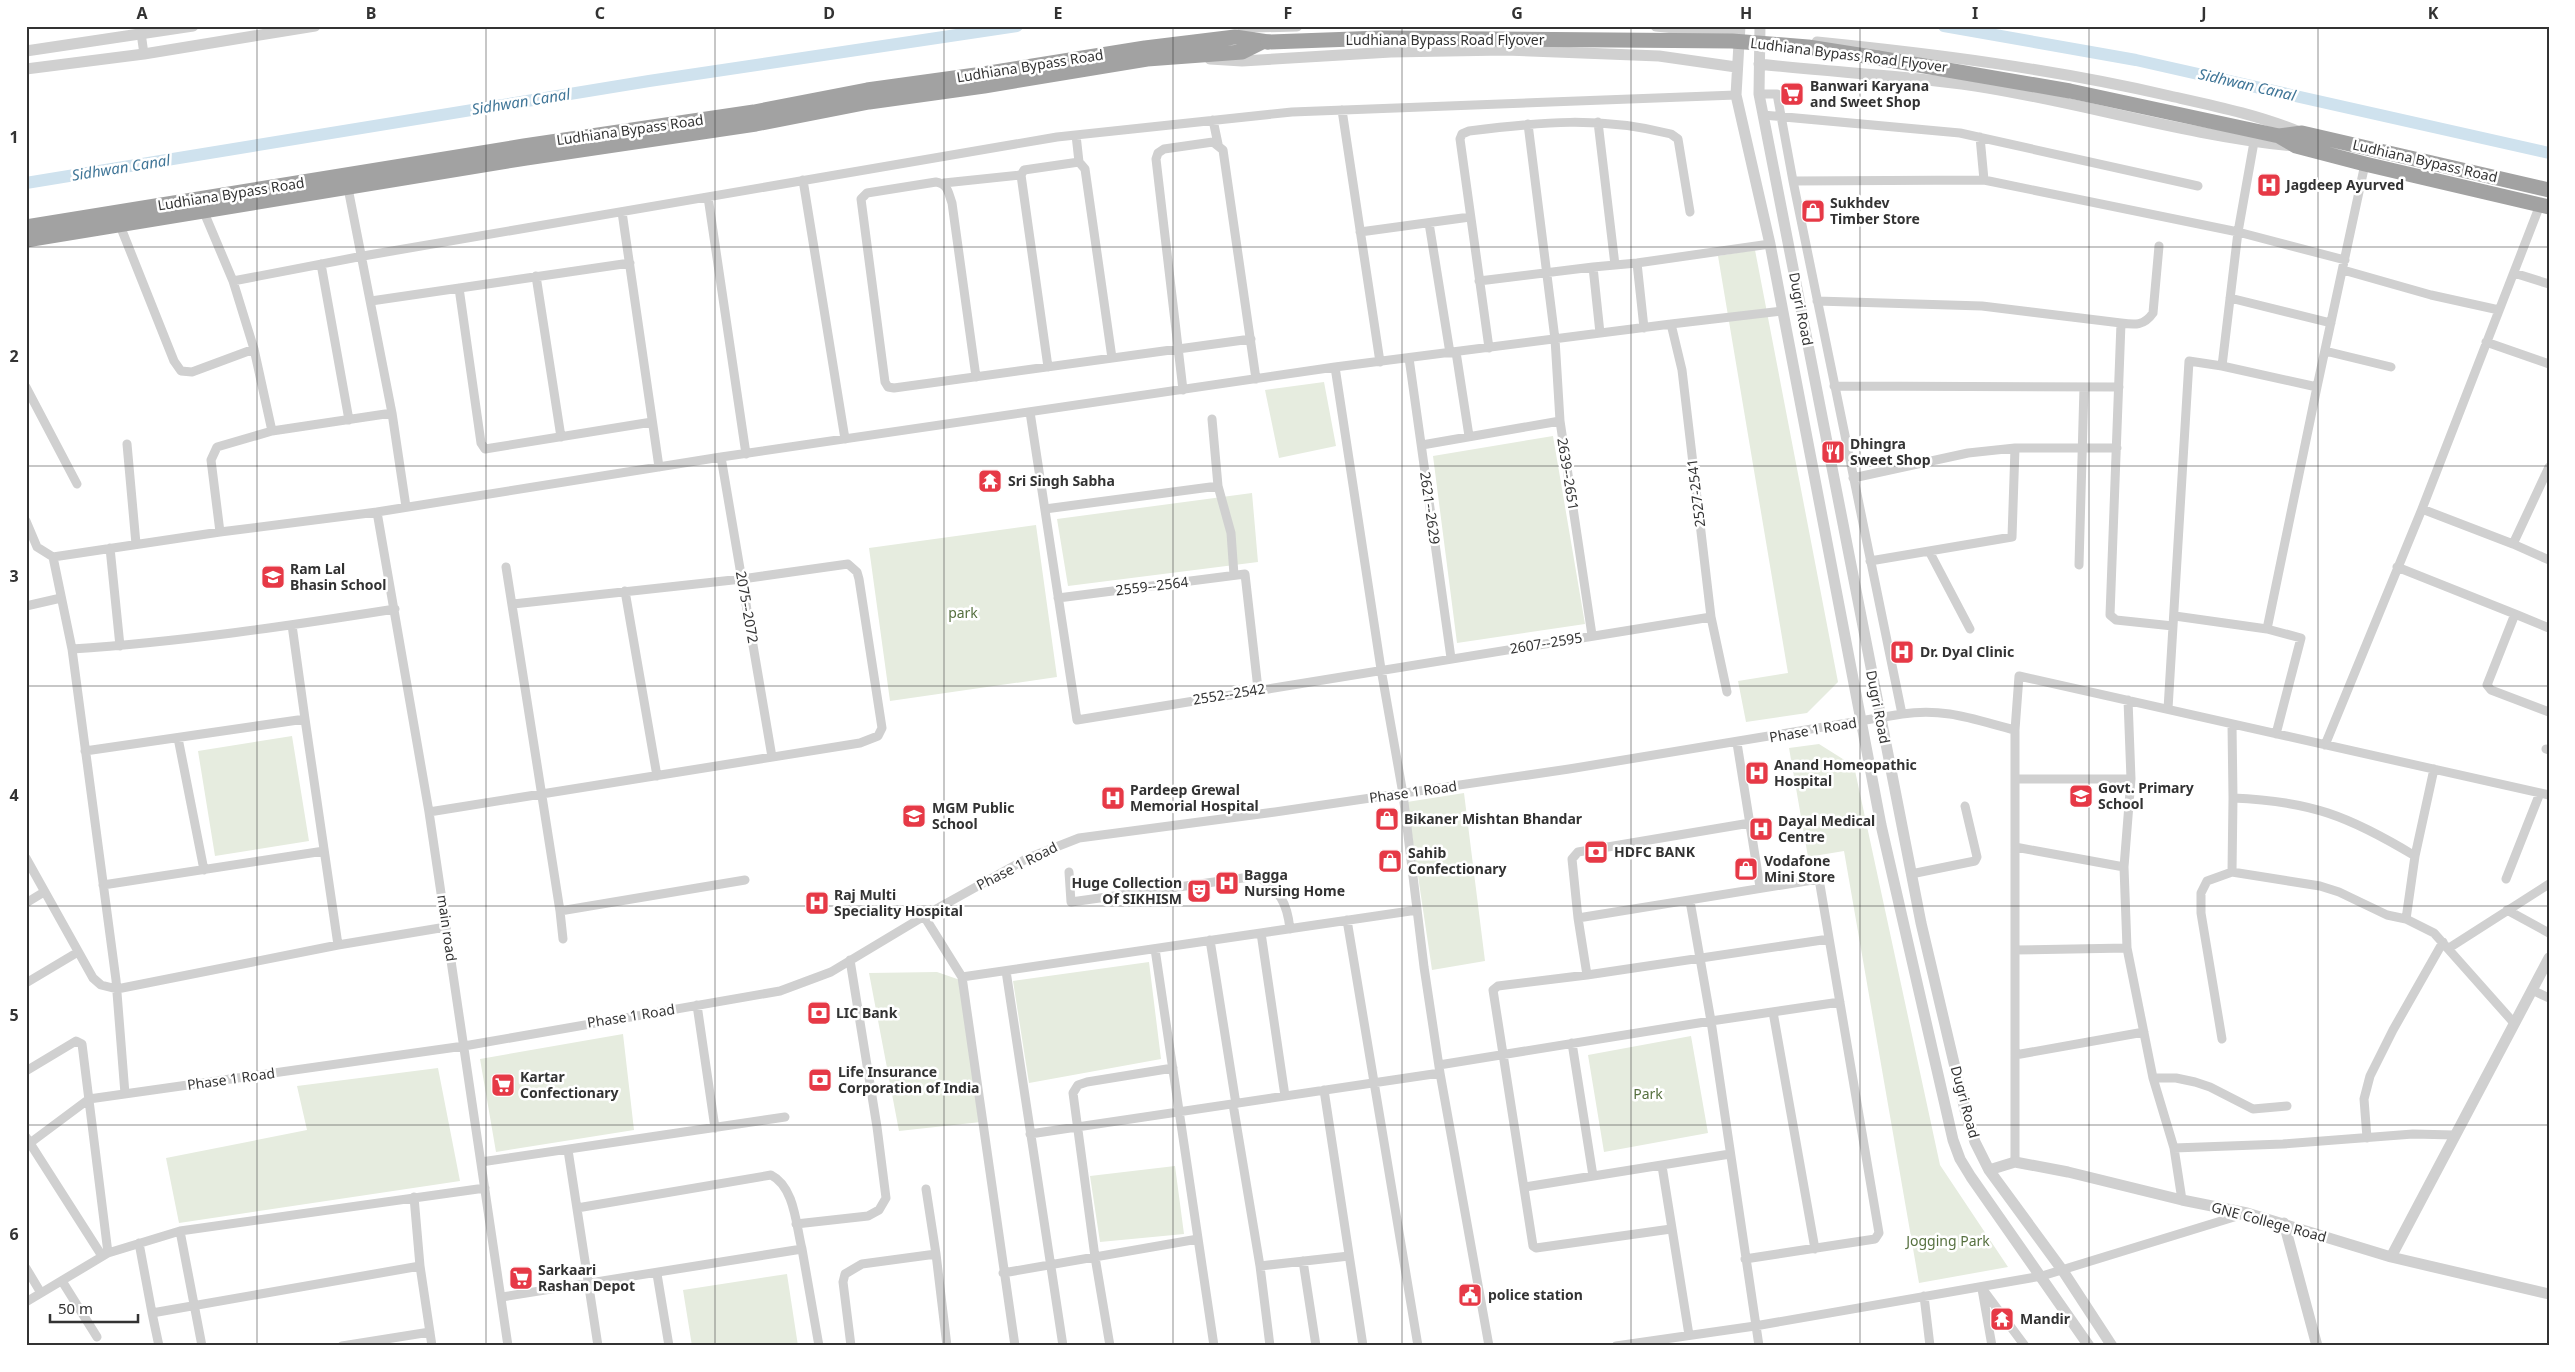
<svg xmlns="http://www.w3.org/2000/svg" width="2575" height="1372" viewBox="0 0 2575 1372" font-family="'Noto Sans',sans-serif">
  <style>
    .green { fill: #e6ecdf }
    .lines { fill: none; stroke-linecap: round; stroke-linejoin: round }
    .canal { stroke: #cfe2ee; stroke-width: 12 }
    .minor { stroke: #d0d0d0; stroke-width: 9 }
    .tertiary { stroke: #d0d0d0; stroke-width: 11 }
    .trunk { stroke: #a2a2a2; stroke-width: 15 }
    .trunk-bridge { stroke: #a2a2a2; stroke-width: 15 }
    .grid { fill: none; stroke: #333; stroke-width: 1; stroke-opacity: 0.55 }
    .labels { text-anchor: middle; stroke-width: 5; stroke-linejoin: round; paint-order: stroke }
    .street-label { font-size: 14px; fill: #333; stroke: #fff }
    .poi-label { font-size: 14px; font-weight: bold; fill: #333; stroke: #fff; text-anchor: start }
    .park-label { font-size: 14px; fill: #56703f; stroke: #fff }
    .water-label { font-size: 15px; font-style: italic; fill: #3f7597; stroke: #fff }
    .neatline { fill: none; stroke: #333; stroke-width: 2 }
    .grid-label { font-size: 16px; text-anchor: middle; font-weight: bold; fill: #333 }
  </style>
  <rect width="100%" height="100%" fill="#fff"/>
  <!-- green -->
  <path class="green" d="M1755,250L1838,682L1807,713L1746,722L1738,681L1788,673L1718,256Z
    M1324,382L1336,446L1279,458L1265,390Z
    M1553,436L1585,624L1457,643L1433,456Z
    M1252,493L1258,562L1068,586L1057,519Z
    M1036,525L1057,677L890,701L869,548Z
    M292,736L309,841L215,856L198,751Z
    M1819,744L1854,766L1940,1165L2008,1267L1919,1283L1844,851L1808,857L1789,748Z
    M1464,793L1485,961L1432,970L1407,802Z
    M1149,962L1161,1059L1029,1083L1013,981Z
    M937,972L963,981L981,1122L899,1131L869,973Z
    M623,1034L634,1130L496,1152L480,1059Z
    M1691,1036L1708,1133L1604,1152L1588,1055Z
    M438,1068L460,1181L179,1223L166,1158L307,1130L297,1086Z
    M1175,1166L1184,1234L1100,1242L1090,1176Z
    M787,1274L798,1346H692L683,1290Z"/>
  <g class="lines">
    <!-- canal -->
    <path class="canal" d="M1944,26L2136,60L2549,153
      M26,183L649,81L1017,26"/>
    <!-- minor -->
    <path class="minor" d="M140,26L144,54
      M1759,94H1777L1793,181L1984,180L2238,232L2345,260
      M1342,110L1380,362
      M1763,115L1960,133L2198,186
      M1213,120L1218,144
      M1598,122L1615,265
      M1528,124L1555,339L1560,421
      M1076,135L1079,162
      M1980,137L1984,180
      M803,180L845,439
      M944,183L1021,175
      M348,188L392,413L406,507
      M708,197L746,454
      M203,210L233,281
      M622,212L659,467
      M119,223L174,361L181,371L192,372L254,349
      M1429,223L1450,353
      M1360,232L1470,217
      M2159,246L2153,313C2144,326 2135,325 2121,323L2110,615L2116,620L2173,626
      M1637,263L1644,328
      M321,264L349,420
      M2343,270L2431,295L2499,310
      M2514,273L2549,284
      M536,276L561,437
      M1479,281L1593,267
      M459,288L481,443L485,449L652,422
      M2230,298L2331,323
      M371,301L630,263
      M1817,301L1982,306L2121,323
      M1600,333L1593,267L1637,263L1770,244
      M2486,342L2549,364
      M1489,348L1460,139L1462,134L1469,131C1542,122 1598,116 1671,134L1678,139L1690,212
      M2325,351L2391,367
      M1456,352L1469,436
      M1409,358L1451,658
      M2222,366L2317,387L2365,164
      M1048,367L1021,175L1024,170L1079,162L1085,169L1112,358
      M1335,367L1671,324
      M976,377L952,203C948,192 948,184 936,182L867,193L861,199L885,382L888,387L894,388L1251,339
      M1834,386L2119,387
      M26,387L77,484
      M1183,390L1156,159L1158,153L1164,149L1213,142L1223,150L1256,379
      M1030,412L1077,720L1711,617
      M1212,419L1218,486L1231,533L1234,575
      M272,431L254,349L233,281L363,256L1057,137L1292,112L1736,95
      M127,444L136,544
      M1422,445L1560,421L1592,635
      M721,457L772,757
      M1853,478L1968,453L2015,448
      M1045,509L1218,486
      M2422,509L2513,544L2549,467
      M377,512L429,812L508,1346
      M26,521L37,547L53,557L220,532L377,512L721,457L1335,367L1381,669L1403,794L1424,967L1440,1073L1489,1346
      M220,532L211,460L217,447L272,431L392,413
      M2513,544L2549,560
      M110,548L120,646
      M1929,551L1970,629
      M53,557L72,649L116,980L125,1094
      M1870,561L2012,537L2015,448H2117
      M2079,565L2084,387
      M506,567L560,911L745,880
      M2397,567L2515,614
      M625,591L657,776
      M1058,598L1245,574L1258,689
      M26,606L61,598
      M2175,616L2267,629L2301,638L2276,734
      M292,625L305,719
      M2549,628L2515,614L2487,685L2491,690L2549,712
      M2267,629L2317,387
      M72,649C180,642 288,626 395,609
      M1727,692L1711,617L1682,370L1671,324L1782,311
      M2168,709L2189,361L2222,366L2238,232L2254,142
      M1902,714C1946,708 1972,719 2015,730
      M2232,724L2233,798
      M178,738L204,870
      M1737,743L1760,887
      M2325,745L2422,509L2540,205
      M2546,749L2549,750
      M85,751L305,719L338,945
      M2434,769L2415,856L2406,919L2434,933L2514,1023
      M2015,779H2131L2128,700
      M429,812L860,743L878,736L882,728L859,579L857,572L848,564L742,579L513,604
      M2015,847L2124,867L2127,948L2153,1078L2174,1148
      M26,858L93,978L101,985L117,989L338,945L446,927
      M2124,867L2131,779
      M1069,872L1071,902L1257,876C1280,891 1287,902 1290,929
      M2232,872L2233,798C2310,801 2349,816 2415,856
      M1911,874L1975,861L1977,857L1965,806
      M2506,879L2540,793
      M103,885L324,851
      M26,903L44,892
      M2507,910L2549,933
      M560,911L563,939
      M924,916L962,977L1417,910
      M1578,918L1572,859L1578,852L1750,823
      M1347,920L1418,1346
      M1261,933L1285,1096
      M1210,940L1236,1104
      M2449,948L2549,884
      M1155,949L1214,1346
      M2015,950L2127,948
      M1006,971L1063,1346
      M1587,975L1829,939
      M962,977L1015,1346
      M26,983L78,952
      M2532,990L2549,998
      M697,1005L715,1128
      M1773,1012L1815,1249
      M2222,1039L2201,913V893L2207,881L2232,872L2320,886L2339,892L2387,915L2406,919
      M1572,1043L1593,1176
      M2015,1055L2144,1032
      M1439,1065L1711,1021L1690,901
      M26,1071L76,1041L82,1044L108,1253
      M2153,1078H2176L2195,1082L2210,1087L2253,1109L2287,1106
      M1324,1090L1363,1346
      M1233,1104L1260,1266
      M1030,1134L1440,1073
      M26,1137L102,1256
      M2367,1138L2364,1099L2370,1076L2393,1030L2443,942
      M30,1143L89,1099L464,1046L780,991L831,972L931,912L1028,858L1079,838L1275,812L1569,769L1902,714L1793,181
      M568,1150L598,1346
      M481,1162L785,1117
      M2015,1162V730L2019,676L2549,795
      M1662,1166L1689,1335
      M1525,1187L1730,1154
      M926,1189L936,1254
      M414,1197L420,1266L432,1346
      M2182,1200L2174,1148L2283,1144L2413,1134L2454,1135
      M577,1208L771,1175C795,1187 796,1226 802,1249
      M796,1224L868,1216L879,1210L886,1198L877,1127L850,960
      M1671,1229L1536,1248L1533,1246L1493,990L1498,986L1587,975L1578,918L1819,879L1879,1233L1875,1239L1745,1259
      M180,1231L202,1346
      M139,1243L152,1313L420,1266
      M1303,1261L1316,1346
      M26,1268L41,1293
      M1003,1273L1198,1239
      M657,1274L669,1346
      M62,1281L97,1337
      M1981,1287L2025,1346
      M1982,1289L1992,1346
      M1924,1296L1930,1346
      M502,1297L802,1249L819,1346
      M26,1302L108,1253L180,1231L485,1188
      M152,1313L159,1346
      M342,1346L430,1332
      M851,1346L843,1282L845,1274L862,1264L936,1254L947,1346
      M1110,1346L1095,1257L1073,1093L1078,1085L1087,1082L1173,1068
      M1270,1346L1260,1266L1349,1256
      M1616,1346L1755,1326L2042,1276L2247,1213
      M1759,1346L1711,1021L1840,1002"/>
    <!-- tertiary -->
    <path class="tertiary" d="M1656,26L1739,35
      M1740,26L1736,95L1770,244L1881,825L1953,1140L1960,1159L1971,1177L2089,1346
      M1760,26L1759,94L1921,923L1966,1114L1975,1142L1989,1170L2063,1271L2112,1346
      M1235,37L1254,27L1297,26
      M1817,42C1936,54 2054,69 2170,96C2215,106 2259,115 2302,133
      M26,51L193,26
      M1210,59L1242,61L1391,52L1505,50L1659,56L1736,67
      M1759,64C1835,73 1912,75 1988,88C2090,105 2190,136 2293,146
      M26,69L144,54L315,26
      M1989,1170L2015,1162L2068,1172L2182,1200L2247,1213L2391,1257L2549,1294
      M2284,1223L2317,1346
      M2391,1257L2549,958"/>
    <!-- trunk -->
    <path class="trunk" d="M1878,58L2070,91L2279,136L2296,146L2365,164L2549,207
      M2279,136L2302,133L2549,190
      M26,227L524,146L754,112L867,90L983,74L1145,48L1235,37L1268,42
      M26,240L526,158L756,124L869,102L984,86L1147,59L1242,52L1262,42"/>
    <!-- trunk-bridge -->
    <path class="trunk-bridge" d="M1268,42L1381,38L1732,41L1808,47L1878,58"/>
  </g>
  <!-- grid -->
  <path class="grid" d="M257,26V1346M486,26V1346M715,26V1346M944,26V1346M1173,26V1346M1402,26V1346M1631,26V1346M1860,26V1346M2089,26V1346M2318,26V1346M26,247H2549M26,466H2549M26,686H2549M26,906H2549M26,1125H2549"/>
  <!-- icons -->
  <defs>
    <g id="supermarket-square" transform="scale(1.25)"><rect x="-9" y="-9" width="18" height="18" rx="4" fill="#e63946" stroke="#fff"/><path d="M-6-5.5h2.5l.6 2H6L4.5 2H-2.5L-4.4-4H-6ZM-1.5 3.2a1.3 1.3 0 1 0 .1 0ZM3 3.2a1.3 1.3 0 1 0 .1 0Z" fill="#fff"/></g>
    <g id="hospital-square" transform="scale(1.25)"><rect x="-9" y="-9" width="18" height="18" rx="4" fill="#e63946" stroke="#fff"/><path d="M-5-5h3v3.5h4V-5h3V5h-3V1.5h-4V5h-3Z" fill="#fff"/></g>
    <g id="shop-square" transform="scale(1.25)"><rect x="-9" y="-9" width="18" height="18" rx="4" fill="#e63946" stroke="#fff"/><path d="M-5-2.5h2.3a2.7 3.5 0 0 1 5.4 0H5L5.5 6h-11ZM-1.5-2.5h3a1.5 2.3 0 0 0-3 0Z" fill="#fff"/></g>
    <g id="restaurant-square" transform="scale(1.25)"><rect x="-9" y="-9" width="18" height="18" rx="4" fill="#e63946" stroke="#fff"/><path d="M-5-6h1v4h1v-4h1v4h1v-4h1v5L-1.5 .5V6h-2V.5L-5-1ZM5-6V6H3V1.5H1.5Q1.5-4 5-6Z" fill="#fff"/></g>
    <g id="temple-square" transform="scale(1.25)"><rect x="-9" y="-9" width="18" height="18" rx="4" fill="#e63946" stroke="#fff"/><path d="M0-6L5-2H3V0L6.5 2.5H4V6H1.5V3h-3V6H-4V2.5H-6.5L-3 0V-2H-5Z" fill="#fff"/></g>
    <g id="school-square" transform="scale(1.25)"><rect x="-9" y="-9" width="18" height="18" rx="4" fill="#e63946" stroke="#fff"/><path d="M0-5L7-2L0 1L-7-2ZM-4 1L0 2.5L4 1V4Q0 6-4 4Z" fill="#fff"/></g>
    <g id="bank-square" transform="scale(1.25)"><rect x="-9" y="-9" width="18" height="18" rx="4" fill="#e63946" stroke="#fff"/><path d="M-6-4H6V4H-6ZM0-2.3a2.3 2.3 0 1 0 0 4.6a2.3 2.3 0 1 0 0-4.6Z" fill="#fff"/></g>
    <g id="theatre-square" transform="scale(1.25)"><rect x="-9" y="-9" width="18" height="18" rx="4" fill="#e63946" stroke="#fff"/><path d="M-5-5.5Q0-4 5-5.5V0Q5 5 0 6Q-5 5-5 0ZM-3.3-2.5H-1v1.5H-3.3ZM1-2.5H3.3v1.5H1ZM-2.8 1Q0 5.5 2.8 1Z" fill="#fff"/></g>
    <g id="civic-square" transform="scale(1.25)"><rect x="-9" y="-9" width="18" height="18" rx="4" fill="#e63946" stroke="#fff"/><path d="M-.6-6.5H3V-4.5H.6V-3L4-1V1h2V6H-6V1h2V-1L-.6-3ZM-1.2 2.5V6h2.4V2.5Z" fill="#fff"/></g>
  </defs>
  <g fill-rule="evenodd">
    <use href="#supermarket-square" x="1792" y="94"/>
    <use href="#hospital-square" x="2269" y="185"/>
    <use href="#shop-square" x="1813" y="211"/>
    <use href="#restaurant-square" x="1833" y="452"/>
    <use href="#temple-square" x="990" y="481"/>
    <use href="#school-square" x="273" y="577"/>
    <use href="#hospital-square" x="1902" y="652"/>
    <use href="#hospital-square" x="1757" y="773"/>
    <use href="#school-square" x="2081" y="796"/>
    <use href="#hospital-square" x="1113" y="798"/>
    <use href="#school-square" x="914" y="816"/>
    <use href="#shop-square" x="1387" y="819"/>
    <use href="#hospital-square" x="1761" y="829"/>
    <use href="#bank-square" x="1596" y="852"/>
    <use href="#shop-square" x="1390" y="861"/>
    <use href="#shop-square" x="1746" y="869"/>
    <use href="#hospital-square" x="1227" y="883"/>
    <use href="#theatre-square" x="1199" y="891"/>
    <use href="#hospital-square" x="817" y="903"/>
    <use href="#bank-square" x="819" y="1013"/>
    <use href="#bank-square" x="820" y="1080"/>
    <use href="#supermarket-square" x="503" y="1085"/>
    <use href="#supermarket-square" x="521" y="1278"/>
    <use href="#civic-square" x="1470" y="1295"/>
    <use href="#temple-square" x="2002" y="1319"/>
  </g>
  <g class="labels">
    <!-- street labels -->
    <g class="street-label">
      <text x="1445" y="45">Ludhiana Bypass Road Flyover</text>
      <text transform="translate(1849 55) rotate(7)" y="5">Ludhiana Bypass Road Flyover</text>
      <text transform="translate(1030 66) rotate(-9)" y="5">Ludhiana Bypass Road</text>
      <text transform="translate(630 130) rotate(-8)" y="5">Ludhiana Bypass Road</text>
      <text transform="translate(2425 161) rotate(13)" y="5">Ludhiana Bypass Road</text>
      <text transform="translate(231 194) rotate(-9)" y="5">Ludhiana Bypass Road</text>
      <text transform="translate(1801 309) rotate(79)" y="5">Dugri Road</text>
      <text transform="translate(1568 474) rotate(81)" y="5">2639--2651</text>
      <text transform="translate(1696 493) rotate(-97)" y="5">2527-2541</text>
      <text transform="translate(1430 508) rotate(82)" y="5">2621--2629</text>
      <text transform="translate(1152 586) rotate(-7)" y="5">2559--2564</text>
      <text transform="translate(747 607) rotate(80)" y="5">2075--2072</text>
      <text transform="translate(1546 643) rotate(-9)" y="5">2607--2595</text>
      <text transform="translate(1229 694) rotate(-9)" y="5">2552--2542</text>
      <text transform="translate(1878 707) rotate(79)" y="5">Dugri Road</text>
      <text transform="translate(1813 730) rotate(-10)" y="5">Phase 1 Road</text>
      <text transform="translate(1413 792) rotate(-8)" y="5">Phase 1 Road</text>
      <text transform="translate(1017 866) rotate(-27)" y="5">Phase 1 Road</text>
      <text transform="translate(447 928) rotate(82)" y="5">main road</text>
      <text transform="translate(631 1016) rotate(-9)" y="5">Phase 1 Road</text>
      <text transform="translate(231 1079) rotate(-8)" y="5">Phase 1 Road</text>
      <text transform="translate(1965 1102) rotate(75)" y="5">Dugri Road</text>
      <text transform="translate(2269 1222) rotate(15)" y="5">GNE College Road</text>
    </g>
    <!-- poi labels -->
    <g class="poi-label">
      <text x="1810" y="91">Banwari Karyana<tspan x="1810" dy="16">and Sweet Shop</tspan></text>
      <text x="2286" y="190">Jagdeep Ayurved</text>
      <text x="1830" y="208">Sukhdev<tspan x="1830" dy="16">Timber Store</tspan></text>
      <text x="1850" y="449">Dhingra<tspan x="1850" dy="16">Sweet Shop</tspan></text>
      <text x="1008" y="486">Sri Singh Sabha</text>
      <text x="290" y="574">Ram Lal<tspan x="290" dy="16">Bhasin School</tspan></text>
      <text x="1920" y="657">Dr. Dyal Clinic</text>
      <text x="1774" y="770">Anand Homeopathic<tspan x="1774" dy="16">Hospital</tspan></text>
      <text x="2098" y="793">Govt. Primary<tspan x="2098" dy="16">School</tspan></text>
      <text x="1130" y="795">Pardeep Grewal<tspan x="1130" dy="16">Memorial Hospital</tspan></text>
      <text x="932" y="813">MGM Public<tspan x="932" dy="16">School</tspan></text>
      <text x="1404" y="824">Bikaner Mishtan Bhandar</text>
      <text x="1778" y="826">Dayal Medical<tspan x="1778" dy="16">Centre</tspan></text>
      <text x="1614" y="857">HDFC BANK</text>
      <text x="1408" y="858">Sahib<tspan x="1408" dy="16">Confectionary</tspan></text>
      <text x="1764" y="866">Vodafone<tspan x="1764" dy="16">Mini Store</tspan></text>
      <text x="1244" y="880">Bagga<tspan x="1244" dy="16">Nursing Home</tspan></text>
      <text x="1182" y="888" text-anchor="end">Huge Collection<tspan x="1182" dy="16">Of SIKHISM</tspan></text>
      <text x="834" y="900">Raj Multi<tspan x="834" dy="16">Speciality Hospital</tspan></text>
      <text x="836" y="1018">LIC Bank</text>
      <text x="838" y="1077">Life Insurance<tspan x="838" dy="16">Corporation of India</tspan></text>
      <text x="520" y="1082">Kartar<tspan x="520" dy="16">Confectionary</tspan></text>
      <text x="538" y="1275">Sarkaari<tspan x="538" dy="16">Rashan Depot</tspan></text>
      <text x="1488" y="1300">police station</text>
      <text x="2020" y="1324">Mandir</text>
    </g>
    <!-- park labels -->
    <g class="park-label">
      <text x="963" y="618">park</text>
      <text x="1648" y="1099">Park</text>
      <text x="1948" y="1246">Jogging Park</text>
    </g>
    <!-- water labels -->
    <g class="water-label">
      <text transform="translate(2247 85) rotate(13)" y="5">Sidhwan Canal</text>
      <text transform="translate(521 102) rotate(-9)" y="5">Sidhwan Canal</text>
      <text transform="translate(121 168) rotate(-9)" y="5">Sidhwan Canal</text>
    </g>
  </g>
  <!-- border -->
  <rect width="2575" height="1372" fill="none" stroke="#ffffff" stroke-width="55"/>
  <!-- scale -->
  <path d="M50 1314v8h88v-8" fill="none" stroke="#333333" stroke-width="2.5"/>
  <text x="58" y="1314" font-size="15" fill="#333333" stroke="#ffffff" stroke-width="4" paint-order="stroke">50 m</text>
  <rect x="28" y="28" width="2520" height="1316" class="neatline"/>
  <g class="grid-label">
    <text x="142" y="19">A</text>
    <text x="371" y="19">B</text>
    <text x="600" y="19">C</text>
    <text x="829" y="19">D</text>
    <text x="1058" y="19">E</text>
    <text x="1288" y="19">F</text>
    <text x="1517" y="19">G</text>
    <text x="1746" y="19">H</text>
    <text x="1975" y="19">I</text>
    <text x="2204" y="19">J</text>
    <text x="2433" y="19">K</text>
    <text x="14" y="143">1</text>
    <text x="14" y="362">2</text>
    <text x="14" y="582">3</text>
    <text x="14" y="801">4</text>
    <text x="14" y="1021">5</text>
    <text x="14" y="1240">6</text>
  </g>
</svg>
